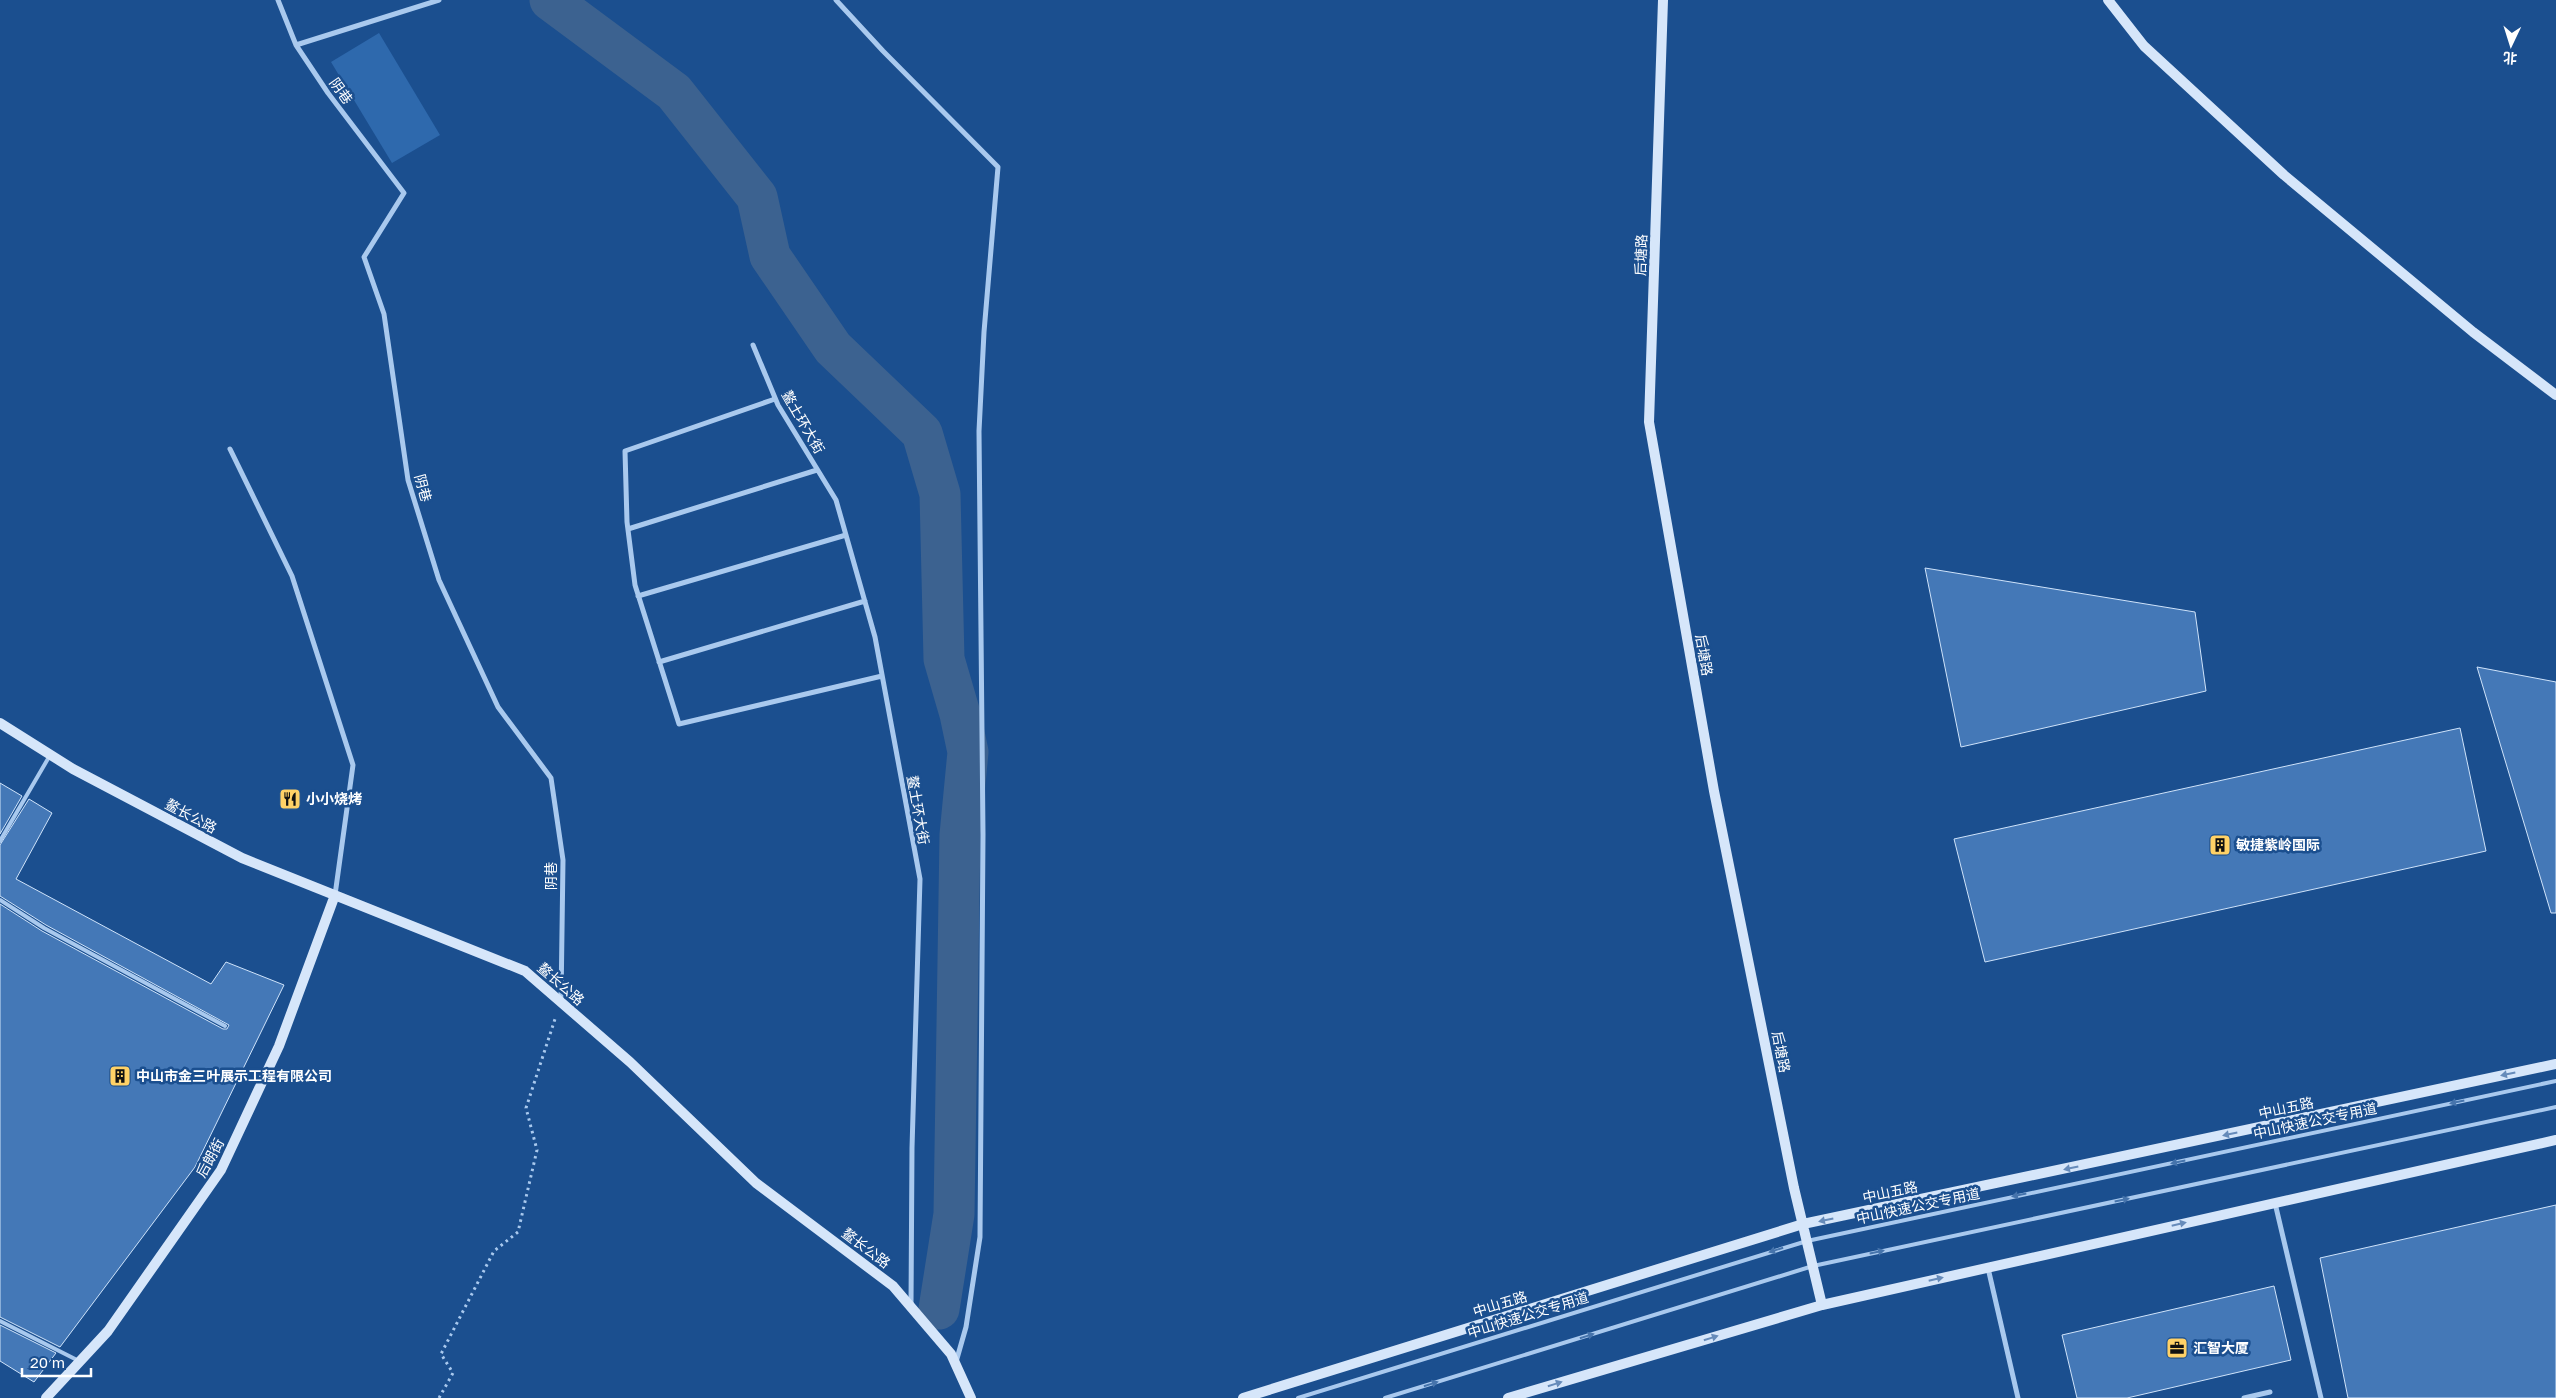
<svg xmlns="http://www.w3.org/2000/svg" width="2556" height="1398" viewBox="0 0 2556 1398" font-family="'Golos Text','Noto Sans SC',sans-serif">
  <style>
    .green { fill: #2e69ad }
    .lines { fill: none; stroke-linecap: round; stroke-linejoin: round }
    .river { stroke: #3c6290; stroke-width: 41 }
    .building { fill: #4478b7; stroke: #cfe3fa }
    .path { stroke: #a9c9ee; stroke-width: 3; stroke-dasharray: 2.5 4; stroke-linecap: butt }
    .lane { stroke: #a9c9ee; stroke-width: 4 }
    .street { stroke: #a9c9ee; stroke-width: 5 }
    .secondary { stroke: #d6e6fa; stroke-width: 10 }
    .oneway { fill: #668bba }
    .oneway2 { fill: #4674ac }
    .labels { text-anchor: middle; stroke-width: 5; stroke-linejoin: round; paint-order: stroke }
    .street-label { font-size: 14px; fill: #fff; stroke: #1b4f8f }
    .poi-label { font-size: 14px; font-weight: bold; fill: #fff; stroke: #1b4f8f; text-anchor: start }
  </style>
  <rect width="100%" height="100%" fill="#1b4f8f"/>
  <!-- green -->
  <path class="green" d="M379,33L440,135L392,163L331,62Z"/>
  <g class="lines">
    <!-- river -->
    <path class="river" d="M550,0L674,92L757,197L770,256L833,348L922,433L940,494L944,659L960,714L968,752L960,835L954,1214L939,1309"/>
  </g>
  <!-- building -->
  <path class="building" d="M1925,568L2195,612L2206,691L1961,747Z
    M2477,667L2556,682V913H2551Z
    M2460,728L2486,851L1985,962L1954,839Z
    M0,783L22,796L0,834Z
    M29,799L52,813L16,879L211,984L226,962L284,985L195,1167L60,1347L0,1317V904L42,931L223,1029H227L229,1025L46,925L0,896V845Z
    M2556,1205V1398H2348L2320,1258Z
    M2274,1286L2291,1360L2127,1398H2077L2062,1335Z
    M0,1325L56,1353L34,1382L0,1361Z"/>
  <g class="lines">
    <!-- path -->
    <path class="path" d="M439,1398L453,1373L441,1354L494,1251L518,1232L537,1150L526,1108L555,1019"/>
    <!-- lane -->
    <path class="lane" d="M0,841L49,757
      M0,900L44,928L225,1026
      M0,1321L79,1361
      M1298,1398L1807,1241L2556,1081
      M1385,1398L1813,1266L2556,1107"/>
    <!-- street -->
    <path class="street" d="M278,0L296,45L328,93L404,193L364,257L384,314L408,480L439,580L498,707L551,778L563,860L561,1001
      M836,0L883,51L998,167L984,332L979,431L983,834L980,1237L966,1327L956,1362
      M296,45L439,0
      M753,345L778,405L836,500L875,637L920,879L912,1148L911,1305
      M775,399L625,451L627,522L635,585L679,724L882,676
      M230,449L292,576L353,765L335,895
      M628,529L817,470
      M638,596L846,535
      M659,662L865,601
      M2275,1203L2321,1398
      M1988,1268L2018,1398
      M2244,1398L2270,1392"/>
    <!-- secondary -->
    <path class="secondary" d="M1663,0L1649,422L1714,791L1794,1188L1822,1305
      M2108,0L2144,46L2284,175L2473,332L2556,395
      M0,723L73,769L242,858L525,971L630,1062L756,1183L893,1286L951,1354L971,1398
      M46,1398L108,1331L221,1170L279,1046L335,895
      M1243,1398L1803,1224L2556,1064
      M1508,1398L1822,1305L2556,1140"/>
  </g>
  <!-- one-way arrows -->
  <defs><path id="oneway-solid" d="M-6-.8H1V-3.2L6.5 0L1 3.2V.8H-6Z" transform="scale(1.25)"/></defs>
  <g class="oneway">
    <use href="#oneway-solid" transform="translate(2508 1074) rotate(168)"/>
    <use href="#oneway-solid" transform="translate(2230 1134) rotate(168)"/>
    <use href="#oneway-solid" transform="translate(2071 1168) rotate(168)"/>
    <use href="#oneway-solid" transform="translate(1826 1220) rotate(168)"/>
    <use href="#oneway-solid" transform="translate(2179 1224) rotate(-13)"/>
    <use href="#oneway-solid" transform="translate(1936 1279) rotate(-13)"/>
    <use href="#oneway-solid" transform="translate(1711 1338) rotate(-17)"/>
    <use href="#oneway-solid" transform="translate(1555 1384) rotate(-17)"/>
  </g>
  <g class="oneway2">
    <use href="#oneway-solid" transform="translate(2457 1102) rotate(168)"/>
    <use href="#oneway-solid" transform="translate(2178 1162) rotate(168)"/>
    <use href="#oneway-solid" transform="translate(2019 1195) rotate(168)"/>
    <use href="#oneway-solid" transform="translate(2122 1200) rotate(-12)"/>
    <use href="#oneway-solid" transform="translate(1776 1250) rotate(163)"/>
    <use href="#oneway-solid" transform="translate(1877 1252) rotate(-12)"/>
    <use href="#oneway-solid" transform="translate(1587 1336) rotate(-17)"/>
    <use href="#oneway-solid" transform="translate(1431 1384) rotate(-17)"/>
  </g>
  <!-- icons -->
  <defs>
    <g id="restaurant-square" transform="scale(1.125)"><rect x="-9" y="-9" width="18" height="18" rx="4" fill="#ffd166" stroke="#1b4f8f"/><path d="M-5-6h1v4h1v-4h1v4h1v-4h1v5L-1.5 .5V6h-2V.5L-5-1ZM5-6V6H3V1.5H1.5Q1.5-4 5-6Z" fill="#111"/></g>
    <g id="building-square" transform="scale(1.125)"><rect x="-9" y="-9" width="18" height="18" rx="4" fill="#ffd166" stroke="#1b4f8f"/><path d="M-4-6H4V6H1V3H-1V6H-4ZM-2.5-4.3h1.7v1.8h-1.7ZM.8-4.3h1.7v1.8H.8ZM-2.5-1h1.7V.8h-1.7ZM.8-1h1.7V.8H.8Z" fill="#111"/></g>
    <g id="office-square" transform="scale(1.125)"><rect x="-9" y="-9" width="18" height="18" rx="4" fill="#ffd166" stroke="#1b4f8f"/><path d="M-6-3h4V-5.5h4V-3h4V5H-6ZM-1-4.5V-3h2v-1.5ZM-6 0V1H6V0Z" fill="#111"/></g>
  </defs>
  <g fill-rule="evenodd">
    <use href="#restaurant-square" x="290" y="799"/>
    <use href="#building-square" x="2220" y="845"/>
    <use href="#building-square" x="120" y="1076"/>
    <use href="#office-square" x="2177" y="1348"/>
  </g>
  <g class="labels">
    <!-- street labels -->
    <g class="street-label">
      <text transform="translate(341 91) rotate(54)" y="5">阴巷</text>
      <text transform="translate(1641 255) rotate(-88)" y="5">后塘路</text>
      <text transform="translate(803 422) rotate(60)" y="5">鳌土环大街</text>
      <text transform="translate(423 488) rotate(75)" y="5">阴巷</text>
      <text transform="translate(1704 655) rotate(80)" y="5">后塘路</text>
      <text transform="translate(918 810) rotate(80)" y="5">鳌土环大街</text>
      <text transform="translate(191 816) rotate(28)" y="5">鳌长公路</text>
      <text transform="translate(551 876) rotate(-90)" y="5">阴巷</text>
      <text transform="translate(561 984) rotate(41)" y="5">鳌长公路</text>
      <text transform="translate(1781 1052) rotate(79)" y="5">后塘路</text>
      <text transform="translate(2286 1108) rotate(-12)" y="5">中山五路</text>
      <text transform="translate(2315 1121) rotate(-12)" y="5">中山快速公交专用道</text>
      <text transform="translate(210 1158) rotate(-61)" y="5">后朗街</text>
      <text transform="translate(1890 1192) rotate(-12)" y="5">中山五路</text>
      <text transform="translate(1918 1206) rotate(-12)" y="5">中山快速公交专用道</text>
      <text transform="translate(866 1248) rotate(37)" y="5">鳌长公路</text>
      <text transform="translate(1500 1304) rotate(-17)" y="5">中山五路</text>
      <text transform="translate(1528 1315) rotate(-17)" y="5">中山快速公交专用道</text>
    </g>
    <!-- poi labels -->
    <g class="poi-label">
      <text x="306" y="804">小小烧烤</text>
      <text x="2236" y="850">敏捷紫岭国际</text>
      <text x="136" y="1081">中山市金三叶展示工程有限公司</text>
      <text x="2193" y="1353">汇智大厦</text>
    </g>
  </g>
  <!-- north arrow -->
  <g transform="translate(2511 45) rotate(184)" stroke="#1b4f8f" stroke-width="4" paint-order="stroke">
  <path d="M0-4L9 19L0 12L-9 19Z" fill="#ffffff"/>
  <text y="-8" font-size="14" font-weight="bold" text-anchor="middle" fill="#ffffff">北</text>
  </g>
  <!-- scale -->
  <path d="M22 1368v8h69v-8" fill="none" stroke="#ffffff" stroke-width="2.5"/>
  <text x="30" y="1368" font-size="15" fill="#ffffff" stroke="#1b4f8f" stroke-width="4" paint-order="stroke">20 m</text>
</svg>
